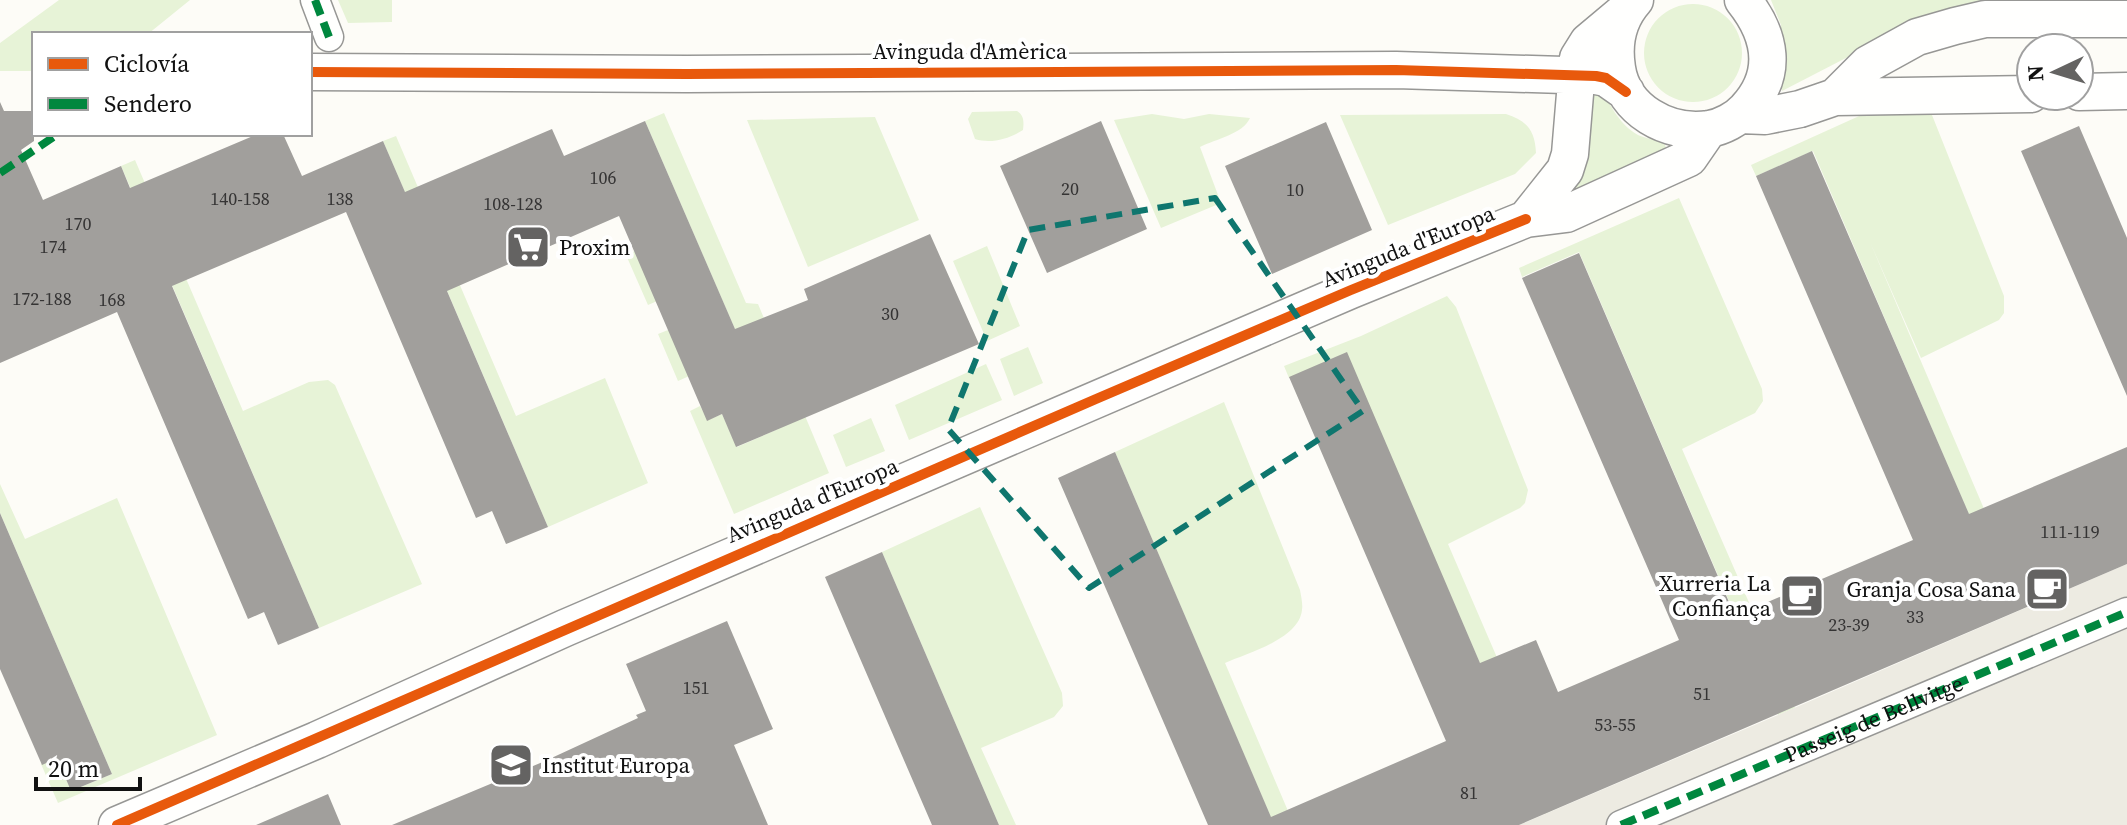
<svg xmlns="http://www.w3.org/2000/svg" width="2127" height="825" viewBox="0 0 2127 825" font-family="'Source Serif 4',serif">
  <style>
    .green { fill: #e7f3d7 }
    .plaza { fill: #edebe2 }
    .building { fill: #a19f9c }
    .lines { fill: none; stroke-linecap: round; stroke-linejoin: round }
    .pedestrian-casing { stroke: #979795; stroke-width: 31 }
    .minor-casing { stroke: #979795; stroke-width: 39 }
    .pedestrian { stroke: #fffffe; stroke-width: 28 }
    .minor { stroke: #fffffe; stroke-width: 36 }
    .quiet { stroke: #00873e; stroke-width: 8; stroke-dasharray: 16 8; stroke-linecap: butt }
    .cycleway-casing { stroke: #fff; stroke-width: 15 }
    .cycleway { stroke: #e8590c; stroke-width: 10 }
    .marked { fill: none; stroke: #0f766e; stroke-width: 6; stroke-dasharray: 16 10; stroke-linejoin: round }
    .labels { text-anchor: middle; stroke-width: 8; stroke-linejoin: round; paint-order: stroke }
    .number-label { font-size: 18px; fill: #353434 }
    .street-label { font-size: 22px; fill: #111; stroke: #fff }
    .poi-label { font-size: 22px; fill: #111; stroke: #fff; text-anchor: start }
  </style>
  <rect width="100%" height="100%" fill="#fdfcf7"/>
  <!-- green -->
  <path class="green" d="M59,0H190L148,34H34V71H0V43Z
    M338,0H392V22L348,23Z
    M1771,0H2008V5L1875,43L1782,91L1781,25Z
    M1644 53a49 49 0 1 1 98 0a49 49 0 1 1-98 0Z
    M1598,81C1608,101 1618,124 1638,135C1646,139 1656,139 1664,142L1667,151L1567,199L1585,91Z
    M1017,111C1024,115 1024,122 1023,130C1009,139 991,144 975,139L968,119L972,112Z
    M1868,112L1932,115L2004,296V313L1999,320L1921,358L1870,242L2026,607L2011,613L1813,151L1756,176L1751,165Z
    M664,113L746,303L758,304L829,473L734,514L690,411L700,406L708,420L722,414L737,447L778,429L645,121Z
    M1152,114L1184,119L1209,114L1250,118C1243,134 1216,139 1200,147L1221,203L1161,228L1114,120Z
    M1506,114C1527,121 1535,130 1536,153L1515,174L1388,225L1340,115Z
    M875,117L919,220L808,267L747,120Z
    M396,136L516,416L605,378L648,483L548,527L383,141Z
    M135,160L243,411L309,382L328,380L335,385L422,584L319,628L121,166Z
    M1679,198L1762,389L1763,401L1755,413L1682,449L1795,708L1778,715L1579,252L1522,277L1519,268Z
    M987,246L1020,326L987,341L953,261Z
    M635,251L671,295L648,305L626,255Z
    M1447,296L1456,307L1528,490L1525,503L1520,508L1448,544L1561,806L1545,814L1346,353L1289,378L1284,366L1361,336Z
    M668,330L703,370L678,381L658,334Z
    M1028,347L1043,383L1014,396L1000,359Z
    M986,364L1002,400L909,440L895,405Z
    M1224,402L1300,590C1301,596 1303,604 1302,610C1299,639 1248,653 1225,663L1294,825H1274L1115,452Z
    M871,418L885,451L846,467L833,435Z
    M0,484L25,539L117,498L217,735L58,803L41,764L57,758L71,791L112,774L0,513Z
    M980,507L1062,693L1063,706L1054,717L981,748L1016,825H999L882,552Z"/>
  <!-- plaza -->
  <path class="plaza" d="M2127,564V825H1519L1778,715Z"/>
  <!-- building -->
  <path class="building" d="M0,102L4,111H34V141L21,150L43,200L121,166L130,188L258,134H283L302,176L383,141L405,192L552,129L564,156L645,121L735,329L808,300L804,289L930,234L979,344L736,447L722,414L707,421L619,216L447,291L548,527L506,544L492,511L476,518L346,212L172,286L319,628L278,645L264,612L248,619L117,312L0,363Z
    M1101,121L1147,229L1047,273L1000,166Z
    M1326,122L1372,230L1272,274L1225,166Z
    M2079,126L2127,238V396L2021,151Z
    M1812,151L1969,514L2127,447V564L1519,825H1208L1058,478L1115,452L1271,817L1446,741L1289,377L1347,352L1480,663L1536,640L1558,692L1679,640L1522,278L1579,253L1735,616L1913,540L1756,176Z
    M0,513L112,774L71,791L57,758L42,765L0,669Z
    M882,552L999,825H932L849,633L825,577Z
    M727,621L773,729L734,745L768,825H392L545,761L638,718L636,715L646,711L626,664Z
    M328,794L341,825H256Z"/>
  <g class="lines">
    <!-- pedestrian casing -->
    <g class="pedestrian-casing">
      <g id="pedestrian">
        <path d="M315,0L329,37"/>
        <path id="s1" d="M1621,825L2127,612"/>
      </g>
    </g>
    <!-- minor casing -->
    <g class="minor-casing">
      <path id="minor" d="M1635,0C1618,19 1613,43 1617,68C1623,110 1668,135 1709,129C1722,127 1737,119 1746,109C1779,74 1771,35 1743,0
        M310,72L687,74L1396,70L1596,76L1606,78L1626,92
        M2079,92L2127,91
        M1835,97L1868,64L1917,37L1955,26L1985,19H2127
        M1740,115L1765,116L1800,109L1835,97L2031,94
        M1526,219L1565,170L1570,154L1578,58L1588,42L1625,11
        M117,825L317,740L565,628L1351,290L1526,219L1566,214L1689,158L1709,129"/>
    </g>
    <!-- pedestrian -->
    <use href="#pedestrian" class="pedestrian"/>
    <!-- minor -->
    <use href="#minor" class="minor"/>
    <!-- quiet -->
    <path class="quiet" d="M315,0L329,37
      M0,173L58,134
      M1621,825L2127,612"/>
    <!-- cycleway casing -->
    <g class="cycleway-casing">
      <path id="cycleway" d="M310,72L687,74L1396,70L1596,76L1606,78L1626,92
        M117,825L1096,399L1351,290L1526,219"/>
    </g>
    <!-- cycleway -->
    <use href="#cycleway" class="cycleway"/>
  </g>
  <!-- marked area -->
  <path class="marked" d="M1215,198L1363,411L1089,588L948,429L1028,230Z"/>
  <!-- icons -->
  <defs>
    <g id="supermarket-square" transform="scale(2.3)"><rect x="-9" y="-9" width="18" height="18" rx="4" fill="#646362" stroke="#fff"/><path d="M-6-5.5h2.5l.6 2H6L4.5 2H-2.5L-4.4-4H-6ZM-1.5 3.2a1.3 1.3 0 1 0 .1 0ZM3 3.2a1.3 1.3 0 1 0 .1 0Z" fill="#fff"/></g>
    <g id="cafe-square" transform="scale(2.3)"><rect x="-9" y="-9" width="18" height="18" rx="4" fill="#646362" stroke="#fff"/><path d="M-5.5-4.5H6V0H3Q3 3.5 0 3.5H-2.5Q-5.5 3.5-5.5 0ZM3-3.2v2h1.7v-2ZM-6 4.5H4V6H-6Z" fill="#fff"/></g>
    <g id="school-square" transform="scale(2.3)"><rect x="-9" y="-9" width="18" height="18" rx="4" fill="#646362" stroke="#fff"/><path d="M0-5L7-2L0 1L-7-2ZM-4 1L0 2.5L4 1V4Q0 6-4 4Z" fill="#fff"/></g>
  </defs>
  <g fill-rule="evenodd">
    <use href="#supermarket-square" x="528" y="247"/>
    <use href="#cafe-square" x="2047" y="589"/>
    <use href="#cafe-square" x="1802" y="596"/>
    <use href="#school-square" x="511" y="765"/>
  </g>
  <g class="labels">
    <!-- number labels -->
    <g class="number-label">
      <text x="603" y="184">106</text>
      <text x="1070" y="195">20</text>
      <text x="1295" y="196">10</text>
      <text x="240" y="205">140-158</text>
      <text x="340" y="205">138</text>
      <text x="513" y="210">108-128</text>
      <text x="78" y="230">170</text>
      <text x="53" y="253">174</text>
      <text x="42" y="305">172-188</text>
      <text x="112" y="306">168</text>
      <text x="890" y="320">30</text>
      <text x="2070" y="538">111-119</text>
      <text x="1915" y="623">33</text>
      <text x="1849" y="631">23-39</text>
      <text x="696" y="694">151</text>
      <text x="1702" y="700">51</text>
      <text x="1615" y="731">53-55</text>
      <text x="1469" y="799">81</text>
    </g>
    <!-- street labels -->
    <g class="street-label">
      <text x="970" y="59">Avinguda d'Amèrica</text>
      <text transform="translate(1408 246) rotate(-22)" y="8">Avinguda d'Europa</text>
      <text transform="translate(812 500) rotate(-23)" y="8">Avinguda d'Europa</text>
      <text dy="8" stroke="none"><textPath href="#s1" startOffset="274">Passeig de Bellvitge</textPath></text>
    </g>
    <!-- poi labels -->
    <g class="poi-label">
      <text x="559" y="255">Proxim</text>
      <text x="1771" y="591" text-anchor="end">Xurreria La<tspan x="1771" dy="25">Confiança</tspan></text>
      <text x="2016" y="597" text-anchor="end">Granja Cosa Sana</text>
      <text x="542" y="773">Institut Europa</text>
    </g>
  </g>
  <!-- legend -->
  <rect x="32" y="32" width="280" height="104" fill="#ffffff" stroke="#a0a0a0" stroke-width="2"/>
  <rect x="48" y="58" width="40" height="12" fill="#e8590c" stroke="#a0a0a0" stroke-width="2"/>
  <text x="104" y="72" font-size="24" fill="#111111">Ciclovía</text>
  <rect x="48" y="98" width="40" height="12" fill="#00873e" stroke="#a0a0a0" stroke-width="2"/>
  <text x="104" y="112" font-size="24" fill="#111111">Sendero</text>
  <!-- north arrow -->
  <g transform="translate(2055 72) rotate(266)"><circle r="38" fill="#ffffff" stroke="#a0a0a0" stroke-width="2"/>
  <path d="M0-6L14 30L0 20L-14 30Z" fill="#646362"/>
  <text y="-12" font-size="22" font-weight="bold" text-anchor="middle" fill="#111111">N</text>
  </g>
  <!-- scale -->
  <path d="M36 777v12h104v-12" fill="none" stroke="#111111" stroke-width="4"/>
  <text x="48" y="777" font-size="24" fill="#111111" stroke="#ffffff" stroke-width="6" paint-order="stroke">20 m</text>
</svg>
